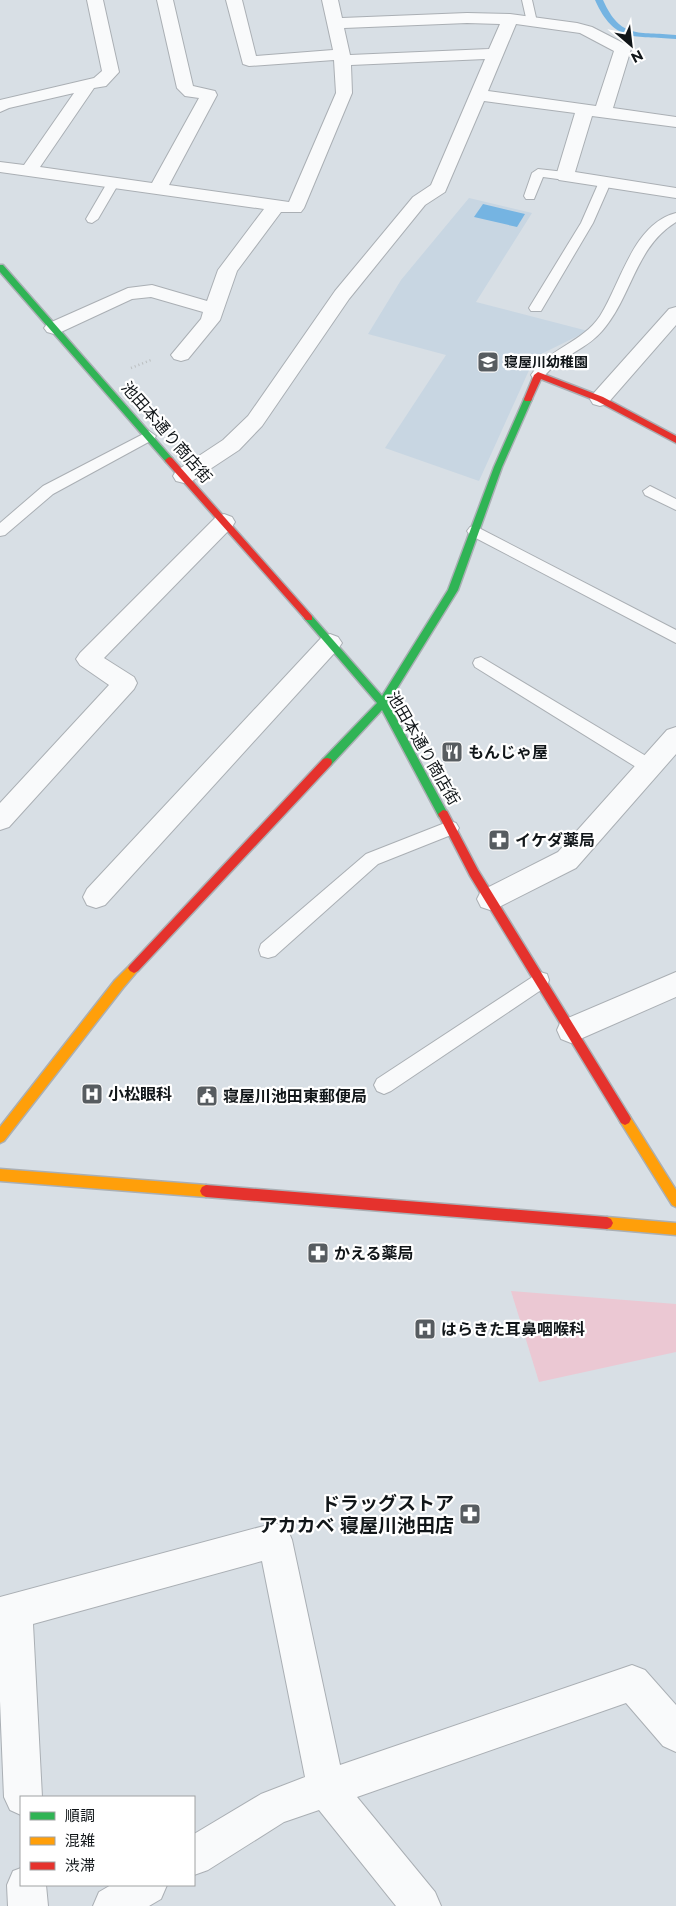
<svg xmlns="http://www.w3.org/2000/svg" width="676" height="1906" viewBox="0 0 676 1906" font-family="Montserrat,'Noto Sans JP',sans-serif">
  <style>
    .built { fill: #c8d6e2 }
    .green { fill: #ebc8d3 }
    .water { fill: #75b4e2 }
    .lines { fill: none; stroke-linecap: round; stroke-linejoin: round }
    .stream { fill: #75b4e2; fill-rule: evenodd }
    .lane-casing { stroke: #aaafb4; stroke-width: 2 }
    .street-casing { stroke: #aaafb4; stroke-width: 2 }
    .fast-casing { stroke: #aaafb4; stroke-width: 3 }
    .slow-casing { stroke: #aaafb4; stroke-width: 3 }
    .jam-casing { stroke: #aaafb4; stroke-width: 3 }
    .path { stroke: #bbbfc0; stroke-width: 2.5; stroke-dasharray: 1 3; stroke-linecap: butt }
    .lane { fill: #f9fafb; fill-rule: evenodd }
    .street { fill: #f9fafb; fill-rule: evenodd }
    .fast { fill: #30b455; fill-rule: evenodd }
    .slow { fill: #ff9f0a; fill-rule: evenodd }
    .jam { fill: #e5322d; fill-rule: evenodd }
    .labels { text-anchor: middle; stroke-width: 4.5; stroke-linejoin: round; paint-order: stroke }
    .far-poi-label { font-size: 14px; font-weight: bold; fill: #111619; stroke: #fff; text-anchor: start }
    .street-label { font-size: 16px; fill: #111619; stroke: #fff }
    .poi-label { font-size: 16px; font-weight: bold; fill: #111619; stroke: #fff; text-anchor: start }
    .near-poi-label { font-size: 19px; font-weight: bold; fill: #111619; stroke: #fff; text-anchor: end }
  </style>
  <rect width="100%" height="100%" fill="#d8dfe5"/>
  <!-- built -->
  <path class="built" d="M469,198L532,213L476,302L588,331L535,357L479,481L385,448L446,355L368,334L401,280Z"/>
  <!-- green -->
  <path class="green" d="M511,1291L676,1304V1352L539,1382Z"/>
  <!-- water -->
  <path class="water" d="M483,204L525,214L517,227L474,217Z"/>
  <g class="lines">
    <!-- stream -->
    <path class="stream" d="M595,0H603C621,40 638,31 676,35V39C634,35 615,44 595,0Z"/>
    <!-- lane casing -->
    <g class="lane-casing">
      <path id="lane" d="M522,0H532L537,22L536,24H528L527,22Z
        M538,169L565,172L571,176L565,180L543,177L534,199H526L524,196L532,173Z
        M605,178L611,182L593,223L541,311H531L529,308L581,223L599,182Z
        M113,179L119,183L98,219L92,223L88,222L86,219L107,183Z
        M676,213V222C635,247 632,297 602,331C585,351 559,356 543,378H533L531,375C549,348 582,343 600,316C621,283 633,224 676,213Z
        M149,431L156,436L154,439L53,494L5,535L0,536V523L43,486Z
        M650,486L676,499V510L645,495L643,491Z
        M475,526L676,630V643L470,535L467,531L470,527Z
        M481,657L656,762L659,767L656,772L650,774L644,772L475,667L473,663L475,659Z
        M450,821L456,823L459,828L456,833L378,864L275,956L268,958L261,956L259,950L261,944L366,854Z
        M540,972L547,974L549,980L547,986L391,1091L384,1094L377,1091L374,1085L377,1079Z"/>
    </g>
    <!-- street casing -->
    <g class="street-casing">
      <path id="street" d="M87,0H103L119,72L106,86L94,88L40,167L152,183L199,98L185,96L177,88L157,0H173L193,86L215,91L217,95L169,185L289,202L336,93L334,60L249,66L243,64L226,0H242L256,56L333,50L322,0H338L342,18L467,13L510,14L577,23L592,27L629,46L631,49L613,108L676,117V127L592,116L575,172L676,188V198L559,180L556,176L575,113L484,101L445,192L425,205L349,299L262,426L239,450L192,481L184,483L176,481L173,476L176,471L223,440L248,416L335,291L413,197L431,185L485,59L351,65L352,93L304,208L301,212H281L237,271L220,320L188,359L181,361L174,359L171,355L201,319L203,312L151,297L132,299L61,332L54,334L47,332L44,328L47,324L128,288L152,285L207,301L218,270L264,209L0,172V162L24,165L74,93L9,108L0,112V100L94,78L102,71ZM467,23L500,24L489,49L350,55L344,28ZM516,24L580,33L614,51L596,106L488,91Z
        M676,307V325L607,404L600,406L593,404L590,399L593,394L669,309Z
        M224,514L232,517L235,522L232,527L104,658L134,677L137,683L134,689L9,827L0,830V803L109,685L80,665L76,659L80,653L216,517Z
        M330,634L338,637L342,643L338,649L105,905L96,908L87,905L83,897L87,889L322,637Z
        M676,727V754L576,868L499,907L490,910L481,907L477,899L481,891L558,852L667,730Z
        M676,972V997L571,1043L561,1039L557,1030L561,1021Z
        M275,1523L287,1528L292,1540L340,1765L632,1665L645,1670L676,1705V1752L663,1746L626,1703L357,1797L435,1892L441,1906H396L319,1810L284,1822L208,1870L194,1875V1834L261,1794L305,1777L262,1561L33,1624L42,1797H21V1815L10,1810L4,1797L0,1701V1597Z
        M21,1868V1885H46L48,1906H8L7,1885L13,1871Z
        M111,1885H167L161,1899L149,1906H93L99,1892Z"/>
    </g>
    <!-- fast casing -->
    <g class="fast-casing">
      <path id="fast" d="M0,265H3L172,458V462H166L0,272Z
        M528,396L532,399L502,467L458,590L388,703L448,814L443,818L439,817L382,710L331,765H323L322,762L323,759L377,703L304,618L306,616H312L382,696L448,590L494,467L524,399Z"/>
    </g>
    <!-- slow casing -->
    <g class="slow-casing">
      <path id="slow" d="M134,963L138,965L140,968L123,988L4,1141L0,1143V1127L115,980L130,965Z
        M625,1113L629,1115L676,1190V1207L672,1205L621,1123L619,1119L621,1115Z
        M0,1169L206,1185L210,1187L212,1191L210,1195L206,1197L0,1181Z
        M607,1217L676,1223V1235L607,1229L603,1227L601,1223L603,1219Z"/>
    </g>
    <!-- jam casing -->
    <g class="jam-casing">
      <path id="jam" d="M538,372L603,397L676,436V443L597,401L541,379L531,401H525L524,399L534,375Z
        M169,457L172,458L312,616V620H306L166,462L165,460Z
        M327,758L331,759L332,762L331,765L138,971L134,973L130,971L128,968L130,965L323,759Z
        M443,810L447,811L478,870L629,1115L631,1119L629,1123L625,1125L621,1123L470,876L438,814Z
        M206,1185L607,1217L611,1219L613,1223L611,1227L607,1229L206,1197L202,1195L200,1191L202,1187Z"/>
    </g>
    <!-- path -->
    <path class="path" d="M131,368L151,360"/>
    <!-- lane -->
    <use href="#lane" class="lane"/>
    <!-- street -->
    <use href="#street" class="street"/>
    <!-- fast -->
    <use href="#fast" class="fast"/>
    <!-- slow -->
    <use href="#slow" class="slow"/>
    <!-- jam -->
    <use href="#jam" class="jam"/>
  </g>
  <!-- icons -->
  <defs>
    <g id="school-square" transform="scale(1.125)"><rect x="-9" y="-9" width="18" height="18" rx="4" fill="#575c60" stroke="#fff"/><path d="M0-5L7-2L0 1L-7-2ZM-4 1L0 2.5L4 1V4Q0 6-4 4Z" fill="#fff"/></g>
    <g id="restaurant-square" transform="scale(1.125)"><rect x="-9" y="-9" width="18" height="18" rx="4" fill="#575c60" stroke="#fff"/><path d="M-5-6h1v4h1v-4h1v4h1v-4h1v5L-1.5 .5V6h-2V.5L-5-1ZM5-6V6H3V1.5H1.5Q1.5-4 5-6Z" fill="#fff"/></g>
    <g id="pharmacy-square" transform="scale(1.125)"><rect x="-9" y="-9" width="18" height="18" rx="4" fill="#575c60" stroke="#fff"/><path d="M-2-6h4v4h4v4h-4v4h-4v-4h-4v-4h4Z" fill="#fff"/></g>
    <g id="hospital-square" transform="scale(1.125)"><rect x="-9" y="-9" width="18" height="18" rx="4" fill="#575c60" stroke="#fff"/><path d="M-5-5h3v3.5h4V-5h3V5h-3V1.5h-4V5h-3Z" fill="#fff"/></g>
    <g id="civic-square" transform="scale(1.125)"><rect x="-9" y="-9" width="18" height="18" rx="4" fill="#575c60" stroke="#fff"/><path d="M-.6-6.5H3V-4.5H.6V-3L4-1V1h2V6H-6V1h2V-1L-.6-3ZM-1.2 2.5V6h2.4V2.5Z" fill="#fff"/></g>
  </defs>
  <g fill-rule="evenodd">
    <use href="#school-square" x="488" y="362"/>
    <use href="#restaurant-square" x="452" y="752"/>
    <use href="#pharmacy-square" x="499" y="840"/>
    <use href="#hospital-square" x="92" y="1094"/>
    <use href="#civic-square" x="207" y="1096"/>
    <use href="#pharmacy-square" x="318" y="1253"/>
    <use href="#hospital-square" x="425" y="1329"/>
    <use href="#pharmacy-square" x="470" y="1514"/>
  </g>
  <g class="labels">
    <!-- far-poi labels -->
    <g class="far-poi-label">
      <text x="504" y="367">寝屋川幼稚園</text>
    </g>
    <!-- street labels -->
    <g class="street-label">
      <text transform="translate(167 432) rotate(49)" y="6">池田本通り商店街</text>
      <text transform="translate(424 748) rotate(60)" y="6">池田本通り商店街</text>
    </g>
    <!-- poi labels -->
    <g class="poi-label">
      <text x="468" y="758">もんじゃ屋</text>
      <text x="515" y="846">イケダ薬局</text>
      <text x="108" y="1100">小松眼科</text>
      <text x="223" y="1102">寝屋川池田東郵便局</text>
      <text x="334" y="1259">かえる薬局</text>
      <text x="441" y="1335">はらきた耳鼻咽喉科</text>
    </g>
    <!-- near-poi labels -->
    <g class="near-poi-label">
      <text x="454" y="1510">ドラッグストア<tspan x="454" dy="22">アカカベ 寝屋川池田店</tspan></text>
    </g>
  </g>
  <!-- legend -->
  <rect x="20" y="1796" width="175" height="90" fill="#ffffff" stroke="#a0a2a3"/>
  <rect x="30" y="1812" width="25" height="8" fill="#30b455" stroke="#a0a2a3"/>
  <text x="65" y="1821" font-size="15" fill="#111619">順調</text>
  <rect x="30" y="1837" width="25" height="8" fill="#ff9f0a" stroke="#a0a2a3"/>
  <text x="65" y="1846" font-size="15" fill="#111619">混雑</text>
  <rect x="30" y="1862" width="25" height="8" fill="#e5322d" stroke="#a0a2a3"/>
  <text x="65" y="1871" font-size="15" fill="#111619">渋滞</text>
  <!-- north arrow -->
  <g transform="translate(631 45) rotate(152)" stroke="#ffffff" stroke-width="4" paint-order="stroke">
  <path d="M0-4L9 19L0 12L-9 19Z" fill="#111619"/>
  <text y="-8" font-size="14" font-weight="bold" text-anchor="middle" fill="#111619">N</text>
  </g>
</svg>
